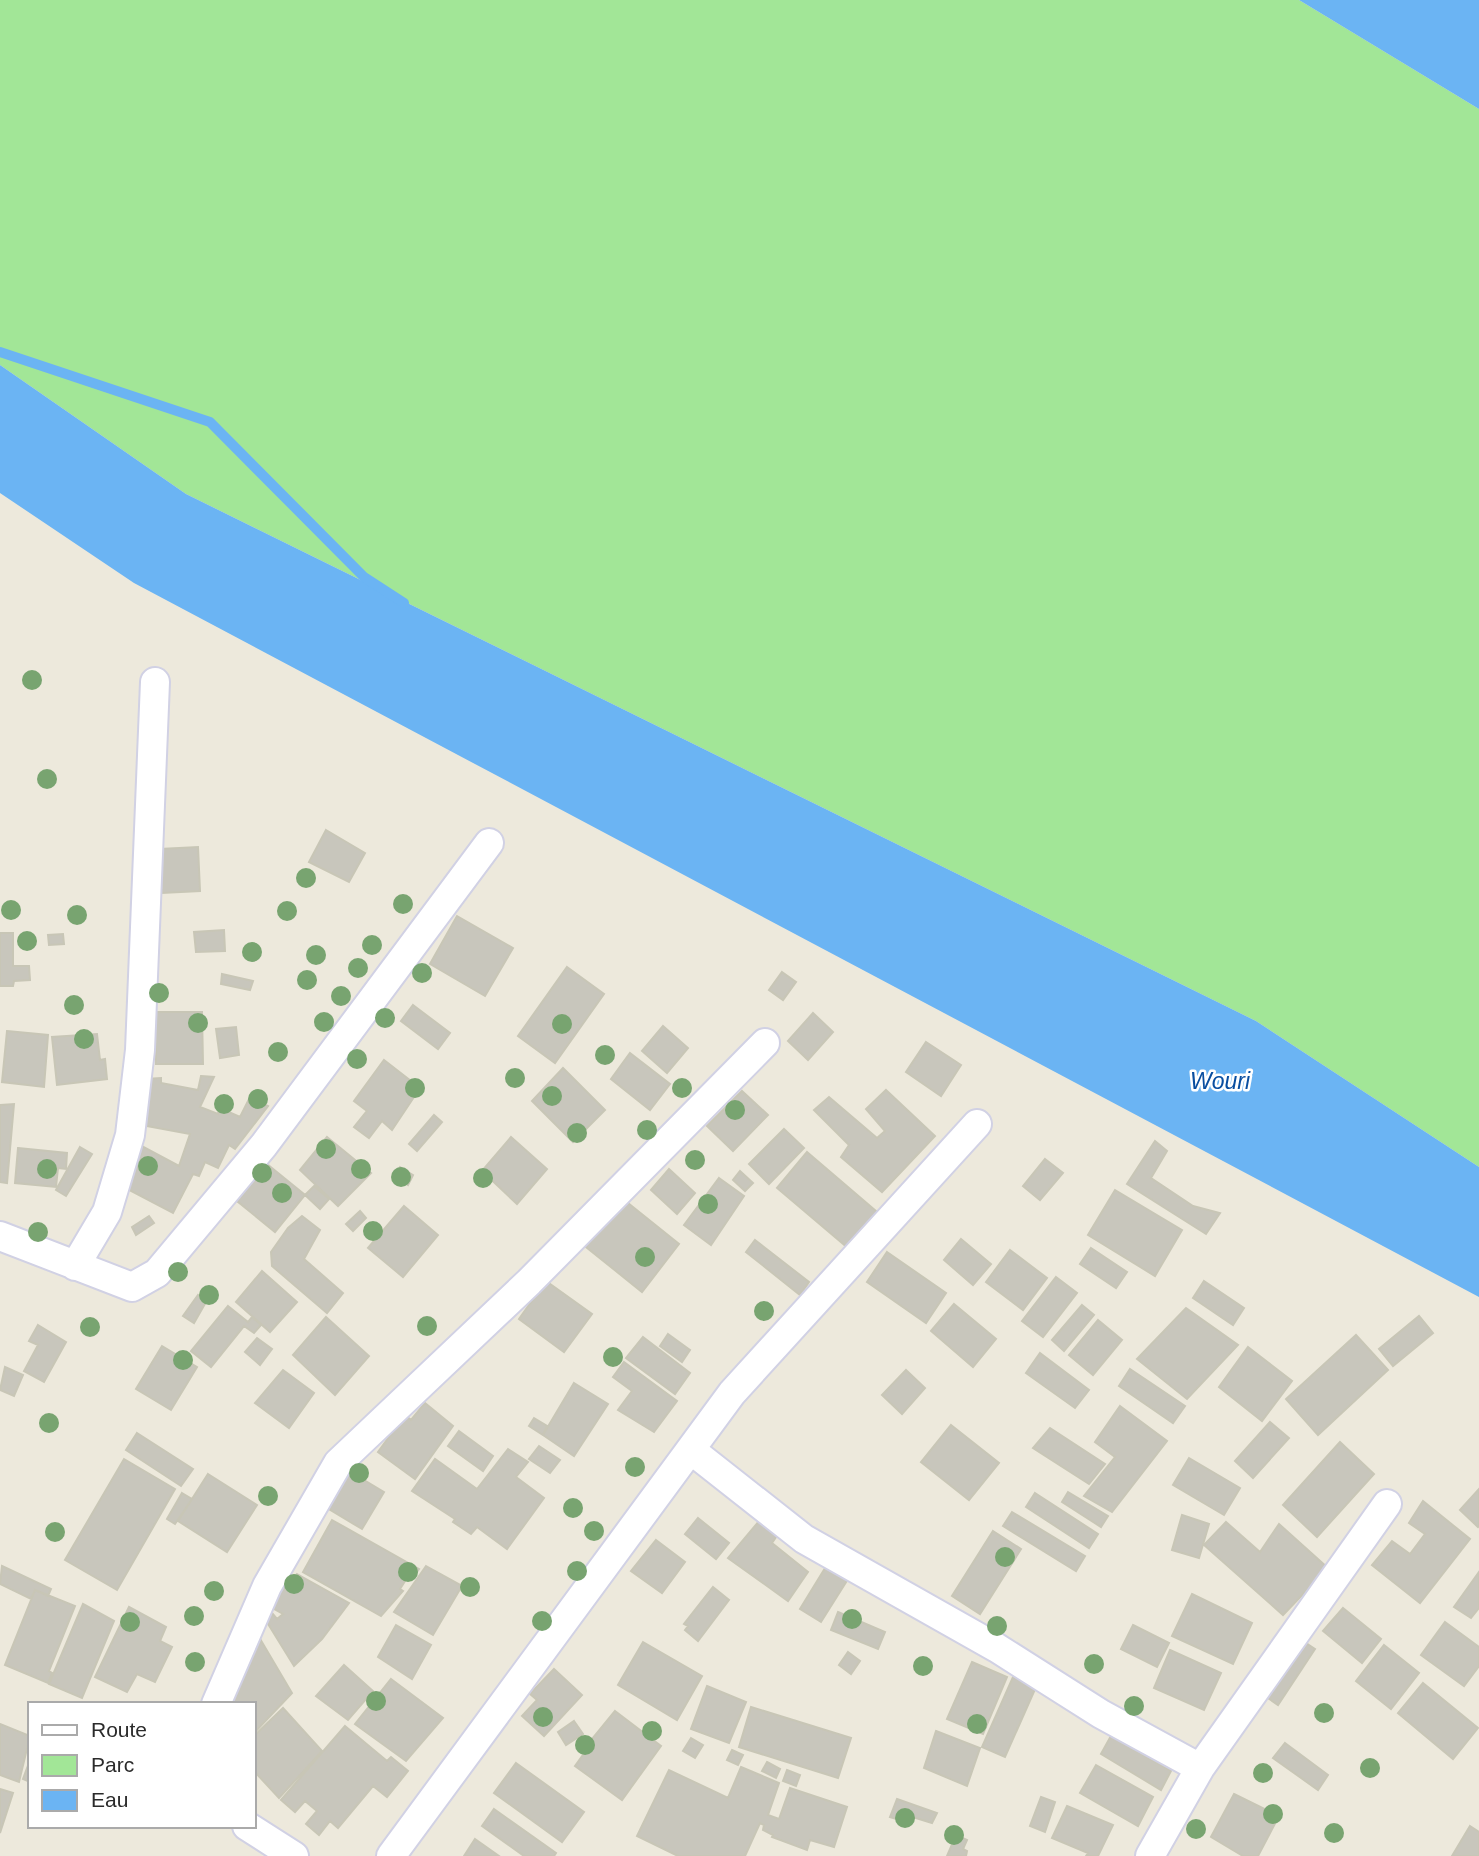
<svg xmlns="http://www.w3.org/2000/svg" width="1479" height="1856" viewBox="0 0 1479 1856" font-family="Helvetica,sans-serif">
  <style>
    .green { fill: #a2e697 }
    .water { fill: #6bb4f3 }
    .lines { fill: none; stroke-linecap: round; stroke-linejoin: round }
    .stream { stroke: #6bb4f3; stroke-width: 10 }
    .building { fill: #c8c6bc; stroke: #c8c6b6; stroke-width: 2 }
    .street-casing { stroke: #d1d1e4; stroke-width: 32 }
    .street { stroke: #fff; stroke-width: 28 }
    .tree { fill: #78a470 }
    .labels { text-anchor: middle; stroke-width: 5; stroke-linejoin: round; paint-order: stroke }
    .water-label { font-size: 23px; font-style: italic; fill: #094ea0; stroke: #fff }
  </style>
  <rect width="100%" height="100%" fill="#ede9dc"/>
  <!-- green -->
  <path class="green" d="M0,0H1299L1479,109V1167L1256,1021L186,494L0,365Z"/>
  <!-- water -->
  <path class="water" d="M1299,0H1479V109Z
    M0,365L186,494L1256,1021L1479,1167V1297L134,583L0,493Z"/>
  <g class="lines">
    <!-- stream -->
    <path class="stream" d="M0,352L210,422L364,577L404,603"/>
  </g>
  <!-- building -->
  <path class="building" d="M326,830L365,853L349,882L309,862Z
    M198,847L200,891L162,893L160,849Z
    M457,916L513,948L485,996L430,964Z
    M224,930L225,951L196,952L194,932Z
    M0,933H13V966H29L30,980L14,981L13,986H0Z
    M63,934L64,944L49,945L48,935Z
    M567,967L604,994L555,1063L518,1036Z
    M782,972L796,982L783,1000L769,990Z
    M222,974L253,981L250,990L221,984Z
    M413,1005L450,1033L438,1049L401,1021Z
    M156,1012H202L203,1064H156Z
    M813,1013L833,1032L808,1060L788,1041Z
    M663,1026L688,1048L667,1073L642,1051Z
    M236,1027L239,1055L220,1058L216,1029Z
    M7,1031L48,1035L44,1087L2,1082Z
    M97,1034L100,1060L105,1059L107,1079L57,1085L52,1037Z
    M926,1042L961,1065L941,1096L906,1072Z
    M630,1053L670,1084L650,1110L611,1079Z
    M384,1060L420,1088L392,1130L382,1121L369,1138L354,1127L367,1111L354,1101Z
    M563,1068L605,1110L573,1142L532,1101Z
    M201,1076L214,1077L200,1107L218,1114L220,1108L240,1117L250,1097L268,1106L235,1149L229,1145L218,1168L205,1162L199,1176L193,1174L173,1213L118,1184L140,1145L179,1166L190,1134L141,1125L145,1079L161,1078V1083L198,1090Z
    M886,1090L935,1136L882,1192L841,1157L849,1145L814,1110L829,1097L877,1138L885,1131L866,1109Z
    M742,1091L768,1115L733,1151L707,1126Z
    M14,1104L7,1183L0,1182V1105Z
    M434,1115L442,1122L417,1151L409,1144Z
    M784,1129L804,1148L769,1184L749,1164Z
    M327,1137L371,1173L338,1206L300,1170Z
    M511,1137L547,1169L517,1204L482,1171Z
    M1155,1141L1167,1151L1151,1178L1193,1206L1220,1213L1206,1234L1127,1184Z
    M80,1147L92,1154L66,1196L56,1190Z
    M18,1148L67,1153L66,1169L58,1168L56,1187L15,1183Z
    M807,1152L877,1212L848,1248L777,1188Z
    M1045,1159L1063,1173L1040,1200L1023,1186Z
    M267,1164L305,1195L275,1232L237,1201Z
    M400,1167L413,1175L408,1185L394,1176Z
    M669,1169L695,1193L677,1214L651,1190Z
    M740,1171L753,1183L745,1191L733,1180Z
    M719,1178L744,1196L711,1245L684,1225Z
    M314,1186L329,1199L320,1209L305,1195Z
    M1115,1190L1182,1230L1155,1276L1088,1235Z
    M623,1199L679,1244L642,1292L586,1247Z
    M404,1206L438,1235L403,1277L368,1248Z
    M360,1211L366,1218L353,1231L346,1224Z
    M149,1216L154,1223L136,1235L132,1227Z
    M302,1216L320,1230L304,1259L343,1293L327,1313L272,1266L271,1252L288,1228Z
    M961,1239L991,1264L973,1285L944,1260Z
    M755,1240L809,1282L800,1295L746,1252Z
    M1091,1248L1127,1272L1116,1288L1080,1264Z
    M1010,1250L1047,1278L1023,1310L986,1282Z
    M887,1252L946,1293L926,1323L867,1282Z
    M262,1271L297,1302L270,1332L236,1302Z
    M1056,1277L1077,1293L1043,1337L1022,1321Z
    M546,1281L592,1314L564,1352L519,1319Z
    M1204,1281L1244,1308L1233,1325L1193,1298Z
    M198,1295L206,1302L194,1323L183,1316Z
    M954,1304L996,1339L973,1367L931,1331Z
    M1082,1305L1094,1315L1064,1351L1052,1340Z
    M228,1306L248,1322L252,1317L261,1325L254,1333L244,1326L211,1367L191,1351Z
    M1186,1308L1238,1345L1187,1399L1137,1359Z
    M1419,1316L1433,1333L1393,1366L1379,1349Z
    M326,1317L369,1356L335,1395L293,1355Z
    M1098,1320L1122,1340L1093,1375L1069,1355Z
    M38,1325L66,1342L44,1382L24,1371L38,1345L29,1341Z
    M668,1334L690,1350L682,1362L660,1346Z
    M1356,1335L1388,1370L1318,1435L1286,1399Z
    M643,1337L690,1373L675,1394L626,1358Z
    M257,1338L272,1349L260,1365L245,1352Z
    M162,1346L197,1367L171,1410L136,1389Z
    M1248,1347L1292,1381L1262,1421L1219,1387Z
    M1040,1353L1089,1390L1075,1408L1026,1373Z
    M624,1362L677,1401L654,1432L618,1410L632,1391L613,1377Z
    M5,1367L23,1375L14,1396L0,1390Z
    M1130,1369L1185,1406L1173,1423L1119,1386Z
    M283,1370L314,1393L289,1428L255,1403Z
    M906,1370L925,1388L902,1414L882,1395Z
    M574,1383L608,1404L574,1456L543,1435Z
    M425,1403L453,1426L415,1479L378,1452L405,1415L411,1420Z
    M1120,1406L1167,1441L1112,1512L1084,1496L1115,1457L1095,1442Z
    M534,1418L547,1426L543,1435L529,1426Z
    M1270,1422L1289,1438L1253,1478L1235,1461Z
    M951,1425L999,1463L969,1500L921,1462Z
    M1050,1428L1105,1464L1089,1484L1033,1448Z
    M459,1431L493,1456L483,1471L448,1446Z
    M137,1433L193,1469L181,1486L126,1450Z
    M1340,1442L1374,1474L1317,1537L1283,1505Z
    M539,1446L560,1460L550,1473L529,1459Z
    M508,1449L528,1462L516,1477L544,1498L507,1549L477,1527L471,1534L453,1522L455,1519L412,1491L435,1459L477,1489Z
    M1189,1458L1240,1488L1224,1515L1173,1485Z
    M124,1459L175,1489L117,1590L65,1560Z
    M344,1468L384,1492L362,1529L322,1505Z
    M208,1474L257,1505L227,1552L178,1521Z
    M1479,1489V1526L1478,1527L1460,1510Z
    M1068,1492L1108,1516L1101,1527L1062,1502Z
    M182,1493L192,1499L175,1524L167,1519Z
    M1035,1493L1098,1534L1089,1548L1026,1507Z
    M1423,1501L1470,1539L1420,1603L1372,1565L1392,1541L1410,1554L1425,1534L1409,1523Z
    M1012,1512L1085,1556L1076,1571L1003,1526Z
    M765,1514L783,1527L772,1543L808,1572L788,1601L728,1558Z
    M1182,1515L1209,1524L1199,1558L1172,1550Z
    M698,1518L729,1543L716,1559L685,1534Z
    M332,1520L419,1569L411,1580L407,1578L400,1589L403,1591L381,1616L303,1572Z
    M1226,1522L1260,1552L1279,1524L1328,1568L1283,1615L1204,1545Z
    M993,1531L1021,1549L980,1614L952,1596Z
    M656,1540L685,1562L662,1593L631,1571Z
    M827,1565L848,1579L821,1622L800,1609Z
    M2,1566L51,1589L48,1596L35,1590L31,1599L0,1584Z
    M426,1566L462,1586L433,1635L394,1612Z
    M1479,1572V1608L1471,1618L1454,1607Z
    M297,1574L349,1603L322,1639L294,1666L265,1619L272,1613L277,1619L283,1614L267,1605Z
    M713,1587L729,1600L698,1641L685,1630L688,1626L684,1624Z
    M35,1590L75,1606L49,1671L52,1673L48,1683L5,1665Z
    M1192,1594L1252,1623L1233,1664L1172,1636Z
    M83,1604L114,1621L82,1698L49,1684Z
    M129,1607L166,1627L160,1641L172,1647L155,1682L137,1674L127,1692L95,1677Z
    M1343,1608L1381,1639L1362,1663L1323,1631Z
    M838,1612L885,1632L878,1649L831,1630Z
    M1445,1622L1479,1647V1666L1464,1686L1421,1655Z
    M396,1625L431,1645L412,1679L378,1657Z
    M1133,1625L1169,1643L1157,1667L1121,1649Z
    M256,1632L292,1693L254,1733V1704H223Z
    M1303,1641L1315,1649L1278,1705L1265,1696Z
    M643,1642L702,1676L677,1720L618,1685Z
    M1384,1645L1419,1673L1391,1709L1356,1681Z
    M1170,1650L1221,1673L1204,1710L1154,1688Z
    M848,1652L860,1661L851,1674L839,1665Z
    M972,1662L1007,1677L983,1734L947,1719Z
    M344,1665L373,1691L348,1720L316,1696Z
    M554,1669L582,1695L544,1736L522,1716L537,1700L530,1694Z
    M1013,1677L1036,1687L1005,1757L982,1747Z
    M391,1679L443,1718L406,1761L355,1724Z
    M1423,1683L1478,1728L1453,1759L1398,1713Z
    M707,1686L746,1702L729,1743L691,1729Z
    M751,1707L851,1738L838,1778L739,1747Z
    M283,1708L322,1751L279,1798L254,1771V1736Z
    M615,1711L661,1746L622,1800L575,1766L590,1745L588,1744Z
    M574,1721L583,1734L566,1745L558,1732Z
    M0,1724L30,1736L19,1782L0,1775Z
    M345,1726L387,1761L391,1757L408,1771L387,1797L373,1786L338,1828L330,1821L319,1835L306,1824L317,1811L305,1801L295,1812L281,1800Z
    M936,1731L980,1748L967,1786L924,1768Z
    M1111,1736L1171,1771L1161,1790L1101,1754Z
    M691,1738L703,1745L695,1758L683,1751Z
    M1285,1743L1328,1775L1318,1790L1273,1758Z
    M732,1750L743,1755L738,1765L727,1760Z
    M30,1760V1782L23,1779Z
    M767,1762L780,1769L776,1778L762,1771Z
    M516,1763L584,1812L562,1842L494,1793Z
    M1096,1765L1153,1797L1138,1826L1080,1793Z
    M741,1767L779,1783L768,1815L779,1819L790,1788L847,1807L834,1847L810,1840L807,1850L772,1837L773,1835L763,1830L764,1825L760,1823L745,1856H678L637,1836L669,1770L728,1798Z
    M787,1770L800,1775L796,1786L783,1781Z
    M0,1789L13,1793L0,1833Z
    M1234,1794L1279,1816L1258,1856H1243L1211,1837Z
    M1041,1797L1055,1802L1045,1832L1030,1826Z
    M897,1799L937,1813L932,1823L903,1814L900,1820L890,1817Z
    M1067,1806L1113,1825L1098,1856H1086L1088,1853L1052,1838Z
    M494,1809L556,1853L554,1856H524L482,1826Z
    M1470,1826L1479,1832V1856H1452Z
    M956,1835L967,1840L963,1849L967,1851L966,1856H947Z
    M475,1839L499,1856H464Z"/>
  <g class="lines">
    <!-- street casing -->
    <g class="street-casing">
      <path id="street" d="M0,1236L132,1287L157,1273L264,1145L489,843
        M75,1266L107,1212L130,1135L140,1050L155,682
        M691,1450L804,1539L997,1648L1101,1714L1200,1768
        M216,1704L267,1586L338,1463L529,1282L765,1043
        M247,1826L294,1856
        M391,1856L732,1393L977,1124
        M1150,1856L1200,1768L1387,1504"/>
    </g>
    <!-- street -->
    <use href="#street" class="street"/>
  </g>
  <!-- trees -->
  <g class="tree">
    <circle cx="32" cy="680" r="10"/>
    <circle cx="47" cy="779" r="10"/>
    <circle cx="306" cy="878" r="10"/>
    <circle cx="403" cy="904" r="10"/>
    <circle cx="11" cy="910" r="10"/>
    <circle cx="287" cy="911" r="10"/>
    <circle cx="77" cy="915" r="10"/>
    <circle cx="27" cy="941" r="10"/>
    <circle cx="372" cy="945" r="10"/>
    <circle cx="252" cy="952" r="10"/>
    <circle cx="316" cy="955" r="10"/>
    <circle cx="358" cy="968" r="10"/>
    <circle cx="422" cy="973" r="10"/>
    <circle cx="307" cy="980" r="10"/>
    <circle cx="159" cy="993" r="10"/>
    <circle cx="341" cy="996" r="10"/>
    <circle cx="74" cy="1005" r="10"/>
    <circle cx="385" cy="1018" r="10"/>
    <circle cx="324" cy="1022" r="10"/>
    <circle cx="198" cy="1023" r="10"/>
    <circle cx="562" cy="1024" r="10"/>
    <circle cx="84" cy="1039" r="10"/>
    <circle cx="278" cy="1052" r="10"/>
    <circle cx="605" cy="1055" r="10"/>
    <circle cx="357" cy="1059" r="10"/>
    <circle cx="515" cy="1078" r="10"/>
    <circle cx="415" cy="1088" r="10"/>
    <circle cx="682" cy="1088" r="10"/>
    <circle cx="552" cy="1096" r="10"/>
    <circle cx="258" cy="1099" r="10"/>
    <circle cx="224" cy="1104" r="10"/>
    <circle cx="735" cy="1110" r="10"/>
    <circle cx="647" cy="1130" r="10"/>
    <circle cx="577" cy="1133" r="10"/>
    <circle cx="326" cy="1149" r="10"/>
    <circle cx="695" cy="1160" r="10"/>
    <circle cx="148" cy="1166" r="10"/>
    <circle cx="47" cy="1169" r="10"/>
    <circle cx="361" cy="1169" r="10"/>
    <circle cx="262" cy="1173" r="10"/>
    <circle cx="401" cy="1177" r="10"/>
    <circle cx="483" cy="1178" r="10"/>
    <circle cx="282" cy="1193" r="10"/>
    <circle cx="708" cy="1204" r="10"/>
    <circle cx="373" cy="1231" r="10"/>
    <circle cx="38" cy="1232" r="10"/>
    <circle cx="645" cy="1257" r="10"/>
    <circle cx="178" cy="1272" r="10"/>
    <circle cx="209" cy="1295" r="10"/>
    <circle cx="764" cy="1311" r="10"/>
    <circle cx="427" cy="1326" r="10"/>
    <circle cx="90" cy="1327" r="10"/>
    <circle cx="613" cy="1357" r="10"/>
    <circle cx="183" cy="1360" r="10"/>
    <circle cx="49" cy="1423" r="10"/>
    <circle cx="635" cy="1467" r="10"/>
    <circle cx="359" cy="1473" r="10"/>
    <circle cx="268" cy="1496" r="10"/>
    <circle cx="573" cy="1508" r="10"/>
    <circle cx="594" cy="1531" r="10"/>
    <circle cx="55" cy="1532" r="10"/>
    <circle cx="1005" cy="1557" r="10"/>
    <circle cx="577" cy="1571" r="10"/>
    <circle cx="408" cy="1572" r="10"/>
    <circle cx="294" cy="1584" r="10"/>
    <circle cx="470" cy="1587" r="10"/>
    <circle cx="214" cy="1591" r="10"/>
    <circle cx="194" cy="1616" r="10"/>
    <circle cx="852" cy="1619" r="10"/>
    <circle cx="542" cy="1621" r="10"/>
    <circle cx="130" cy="1622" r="10"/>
    <circle cx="997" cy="1626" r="10"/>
    <circle cx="195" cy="1662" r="10"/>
    <circle cx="1094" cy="1664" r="10"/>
    <circle cx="923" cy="1666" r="10"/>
    <circle cx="376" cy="1701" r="10"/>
    <circle cx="1134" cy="1706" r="10"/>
    <circle cx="1324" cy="1713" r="10"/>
    <circle cx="543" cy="1717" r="10"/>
    <circle cx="977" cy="1724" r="10"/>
    <circle cx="652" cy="1731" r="10"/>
    <circle cx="585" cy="1745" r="10"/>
    <circle cx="1370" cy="1768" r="10"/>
    <circle cx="1263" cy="1773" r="10"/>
    <circle cx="1273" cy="1814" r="10"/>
    <circle cx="905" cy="1818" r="10"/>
    <circle cx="1196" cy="1829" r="10"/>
    <circle cx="1334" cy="1833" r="10"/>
    <circle cx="954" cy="1835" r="10"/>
  </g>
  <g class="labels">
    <!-- water labels -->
    <g class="water-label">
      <text x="1220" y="1089">Wouri</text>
    </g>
  </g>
  <!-- legend -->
  <rect x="28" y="1702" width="228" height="126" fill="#ffffff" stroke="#aaaaaa" stroke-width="2"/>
  <rect x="42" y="1725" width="35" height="10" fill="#ffffff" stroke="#aaaaaa" stroke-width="2"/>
  <text x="91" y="1737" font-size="21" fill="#2b2b2b">Route</text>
  <rect x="42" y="1755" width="35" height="21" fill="#a2e697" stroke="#aaaaaa" stroke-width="2"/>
  <text x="91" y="1772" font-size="21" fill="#2b2b2b">Parc</text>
  <rect x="42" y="1790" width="35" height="21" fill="#6bb4f3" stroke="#aaaaaa" stroke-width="2"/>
  <text x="91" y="1807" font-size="21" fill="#2b2b2b">Eau</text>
</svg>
